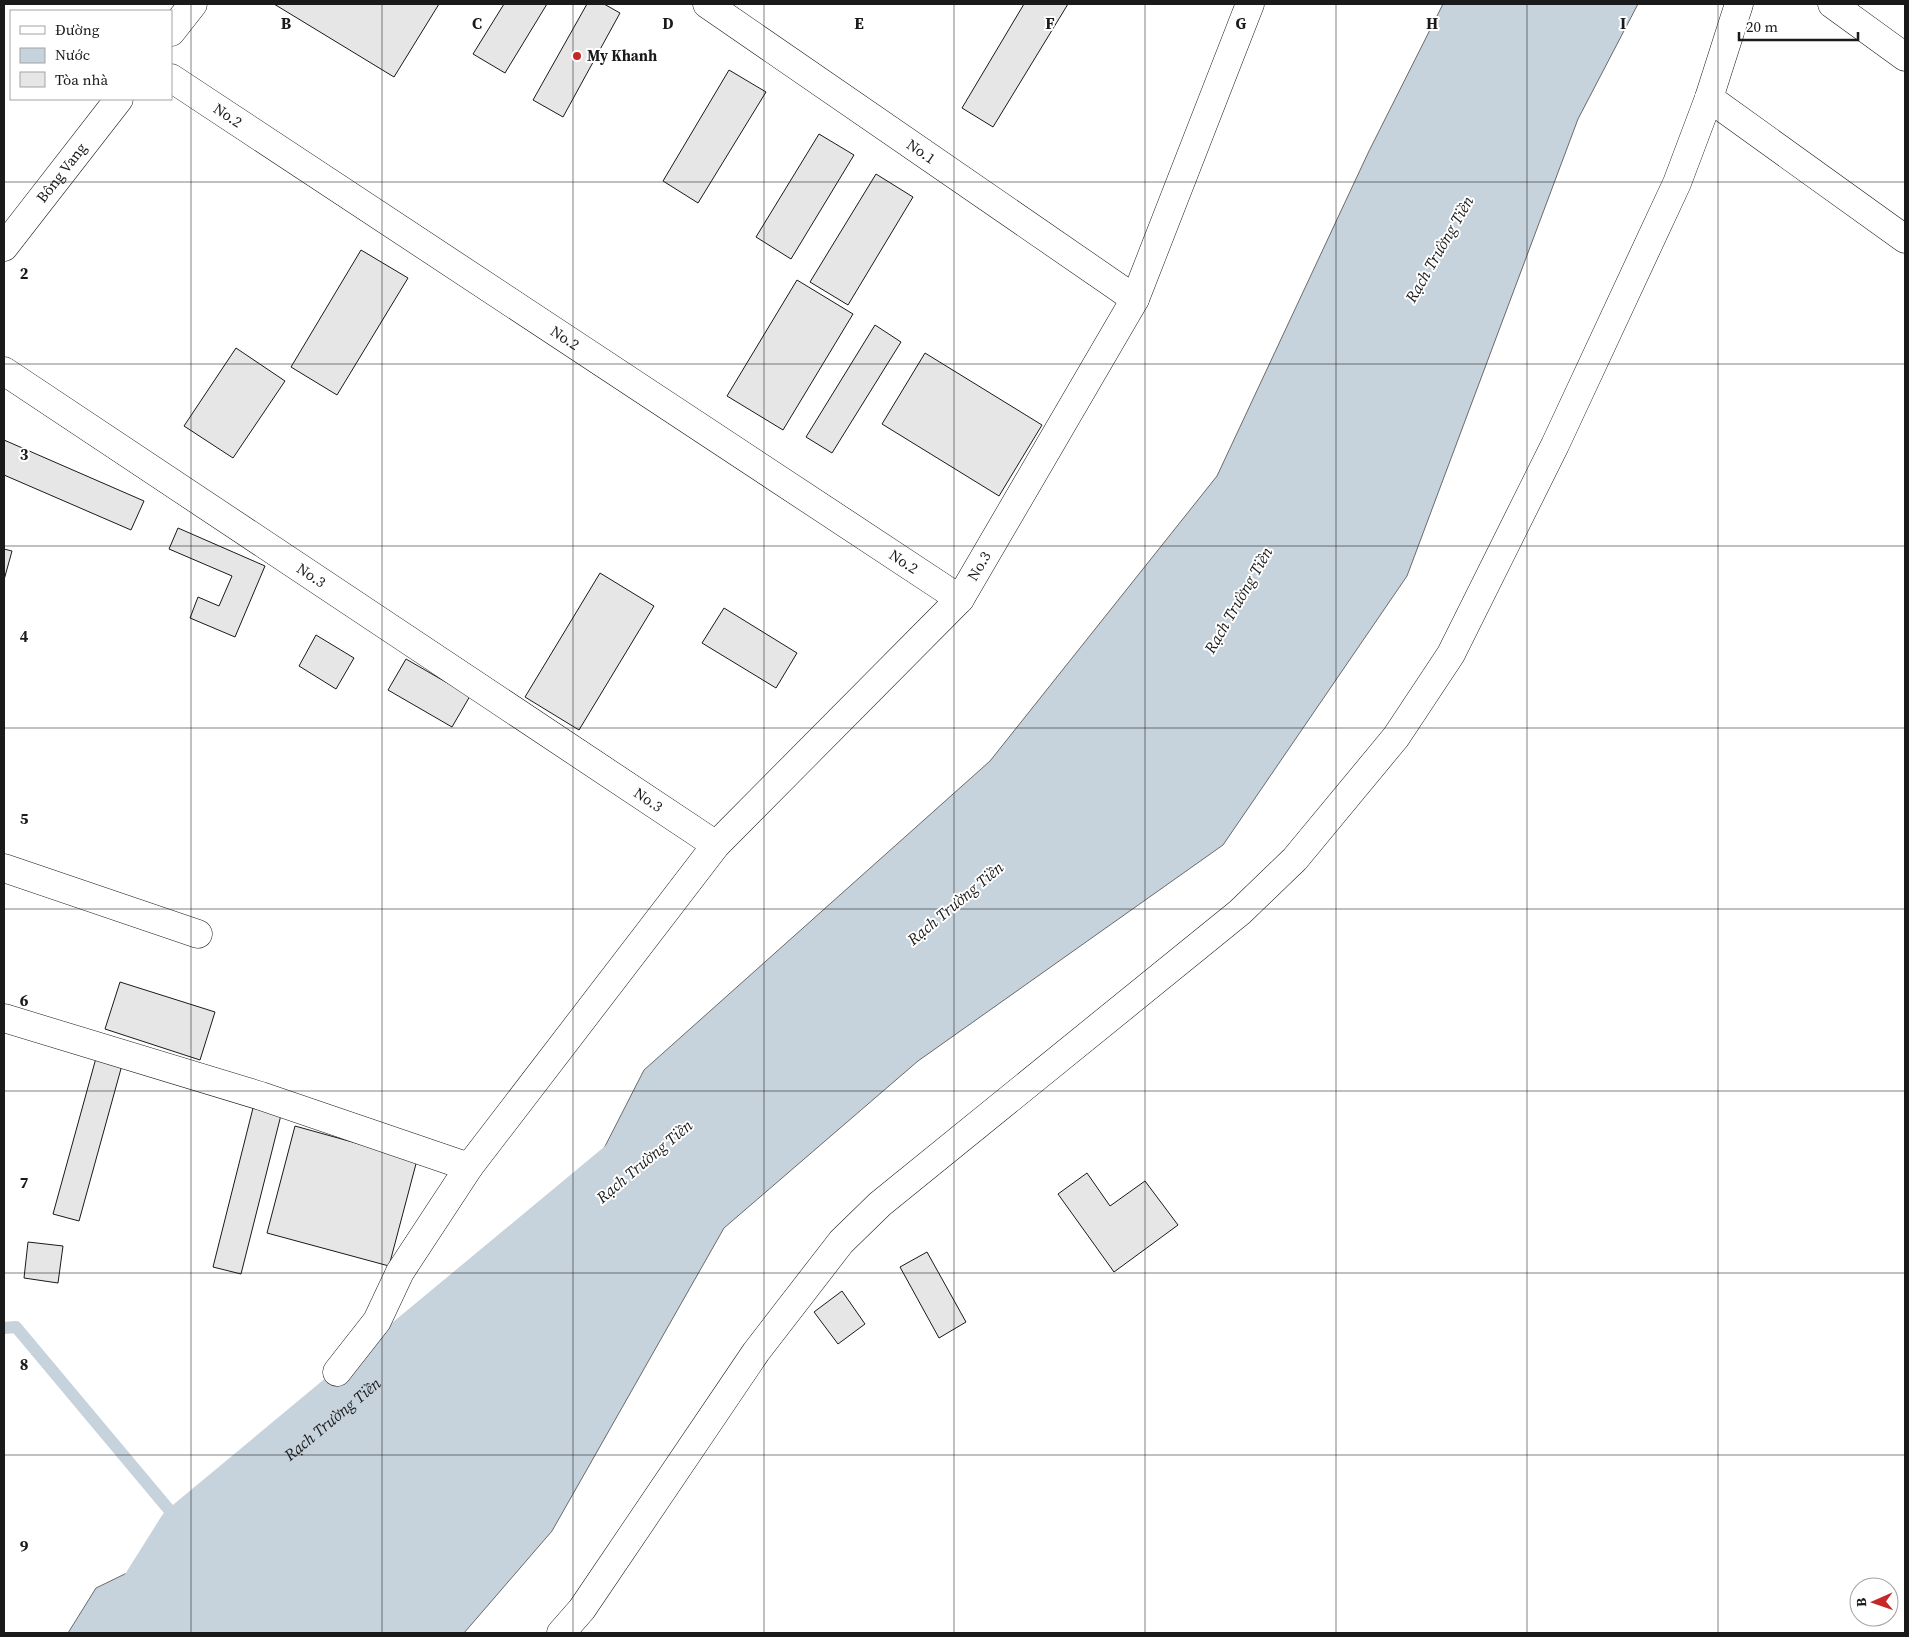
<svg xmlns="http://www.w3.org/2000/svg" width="1909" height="1637" viewBox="0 0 1909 1637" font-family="'Source Serif 4',serif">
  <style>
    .water { fill: #c6d2dc; stroke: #6a6a6a }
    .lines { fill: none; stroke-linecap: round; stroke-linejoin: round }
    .stream { stroke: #c6d2dc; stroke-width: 12 }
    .river { stroke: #c6d2dc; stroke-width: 71 }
    .building { fill: #e6e6e6; stroke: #1a1a1a }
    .minor-casing { stroke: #1a1a1a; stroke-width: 29 }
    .tertiary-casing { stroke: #1a1a1a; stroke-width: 29 }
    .secondary-casing { stroke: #1a1a1a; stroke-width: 29 }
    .minor { stroke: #fff; stroke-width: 28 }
    .tertiary { stroke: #fff; stroke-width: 28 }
    .secondary { stroke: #fff; stroke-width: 28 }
    .grid { fill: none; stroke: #1a1a1a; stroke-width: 1; stroke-opacity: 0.55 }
    .poi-dot { fill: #c62828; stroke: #fff; stroke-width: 2 }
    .labels { text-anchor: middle; stroke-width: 4; stroke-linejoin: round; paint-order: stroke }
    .poi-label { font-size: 15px; font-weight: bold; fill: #1a1a1a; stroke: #fff; text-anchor: start }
    .street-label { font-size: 15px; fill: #1a1a1a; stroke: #fff }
    .water-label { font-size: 16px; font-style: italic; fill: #1a1a1a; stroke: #fff }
    .grid-label { font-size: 16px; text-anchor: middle; font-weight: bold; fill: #1a1a1a; stroke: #fff; stroke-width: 4; stroke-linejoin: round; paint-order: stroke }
  </style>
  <rect width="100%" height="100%" fill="#fff"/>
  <!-- water -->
  <path class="water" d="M1443,4H1638L1578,119L1407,576L1223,845L918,1061L724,1228L552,1531L464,1633H68L96,1588L300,1489L530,1293L644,1070L990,761L1217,476L1369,151Z"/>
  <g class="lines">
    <!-- stream -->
    <path class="stream" d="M4,1328L16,1327L191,1536"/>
    <!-- river -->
    <path class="river" id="s1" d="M130,1633L191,1536L639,1164"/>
  </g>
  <!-- building -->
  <path class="building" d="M274,4H439L394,77Z
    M504,4H547L505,73L473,54Z
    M587,4H604L620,13L563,117L533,100Z
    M1024,4H1068L993,127L962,108Z
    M729,70L766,92L698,203L663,181Z
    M819,134L854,155L791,259L756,237Z
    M876,174L913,197L848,305L810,282Z
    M361,250L408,278L337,395L291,367Z
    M797,280L853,314L783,430L727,396Z
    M875,325L901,342L832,453L806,437Z
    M236,348L285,381L233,458L184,426Z
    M925,353L1042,425L999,496L882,424Z
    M4,440L144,501L131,530L4,475Z
    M178,528L265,566L235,637L190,618L198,597L219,606L232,576L169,549Z
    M4,549L12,551L4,580Z
    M600,573L654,606L579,730L525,697Z
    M724,608L797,653L776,688L702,643Z
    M316,635L354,658L336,689L299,666Z
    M406,659L470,696L452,727L388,690Z
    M120,982L215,1012L200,1060L105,1029Z
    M96,1058L122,1065L79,1221L53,1214Z
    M253,1108L281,1115L241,1274L213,1267Z
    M295,1126L417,1160L389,1266L267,1233Z
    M1087,1173L1110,1206L1145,1181L1178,1225L1114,1272L1058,1194Z
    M28,1242L63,1246L58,1283L24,1278Z
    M927,1252L966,1322L939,1338L900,1267Z
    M842,1291L865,1324L838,1344L814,1312Z"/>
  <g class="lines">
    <!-- minor casing -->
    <g class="minor-casing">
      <g id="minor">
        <path id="s2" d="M707,4L1135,299"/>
        <path id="s3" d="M171,78L960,599"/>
        <path d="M1709,98L1905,239"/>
        <path id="s4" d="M4,371L716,845L960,599L1135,299L1250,4"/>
        <path d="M4,868L198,934"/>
        <path d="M4,1018L261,1096L469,1167L716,845"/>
        <path d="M337,1372L377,1321L400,1272L469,1167"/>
        <path d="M561,1633L582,1609L756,1352L841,1242L880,1204L1240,912L1295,859L1396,737L1451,654L1555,445L1677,183L1709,98L1739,4"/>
      </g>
    </g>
    <!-- tertiary casing -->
    <g class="tertiary-casing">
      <g id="tertiary">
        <path d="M171,32L193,4"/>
        <path id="s5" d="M4,247L119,99"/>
      </g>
    </g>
    <!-- secondary casing -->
    <g class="secondary-casing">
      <path id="secondary" d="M1832,4L1905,57"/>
    </g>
    <!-- minor -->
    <use href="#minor" class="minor"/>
    <!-- tertiary -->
    <use href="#tertiary" class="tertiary"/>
    <!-- secondary -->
    <use href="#secondary" class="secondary"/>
  </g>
  <!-- grid -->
  <path class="grid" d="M191,4V1633M382,4V1633M573,4V1633M764,4V1633M954,4V1633M1145,4V1633M1336,4V1633M1527,4V1633M1718,4V1633M4,182H1905M4,364H1905M4,546H1905M4,728H1905M4,909H1905M4,1091H1905M4,1273H1905M4,1455H1905"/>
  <!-- markers -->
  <circle class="poi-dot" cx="577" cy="56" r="5"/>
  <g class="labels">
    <!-- poi labels -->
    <g class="poi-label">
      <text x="587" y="61">My Khanh</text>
    </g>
    <!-- street labels -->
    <g class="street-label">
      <text dy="5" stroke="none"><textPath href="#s3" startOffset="68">No.2</textPath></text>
      <text dy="5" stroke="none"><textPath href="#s2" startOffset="260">No.1</textPath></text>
      <text dy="5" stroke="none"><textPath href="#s5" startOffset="94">Bông Vang</textPath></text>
      <text dy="5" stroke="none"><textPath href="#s3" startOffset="472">No.2</textPath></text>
      <text dy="5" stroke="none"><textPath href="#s3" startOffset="878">No.2</textPath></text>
      <text dy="5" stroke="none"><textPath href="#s4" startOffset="1240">No.3</textPath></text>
      <text dy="5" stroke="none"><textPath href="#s4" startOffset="369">No.3</textPath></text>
      <text dy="5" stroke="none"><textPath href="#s4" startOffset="774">No.3</textPath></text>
    </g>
    <!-- water labels -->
    <g class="water-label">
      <text transform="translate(1439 249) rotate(-60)" y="6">Rạch Trường Tiền</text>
      <text transform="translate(1238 600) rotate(-60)" y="6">Rạch Trường Tiền</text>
      <text transform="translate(955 903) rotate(-40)" y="6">Rạch Trường Tiền</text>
      <text transform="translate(644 1161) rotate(-40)" y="6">Rạch Trường Tiền</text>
      <text dy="6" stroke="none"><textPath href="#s1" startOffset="298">Rạch Trường Tiền</textPath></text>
    </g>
  </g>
  <g class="grid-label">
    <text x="286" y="29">B</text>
    <text x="477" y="29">C</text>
    <text x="668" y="29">D</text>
    <text x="859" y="29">E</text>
    <text x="1050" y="29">F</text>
    <text x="1241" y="29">G</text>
    <text x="1432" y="29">H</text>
    <text x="1623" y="29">I</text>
    <text x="24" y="279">2</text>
    <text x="24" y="460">3</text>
    <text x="24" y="642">4</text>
    <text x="24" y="824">5</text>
    <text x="24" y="1006">6</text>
    <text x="24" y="1188">7</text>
    <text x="24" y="1370">8</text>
    <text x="24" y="1552">9</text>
  </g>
  <!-- border -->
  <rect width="1909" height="1637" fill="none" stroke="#1a1a1a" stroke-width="10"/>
  <!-- legend -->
  <rect x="10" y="10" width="162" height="90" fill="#ffffff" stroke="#a3a3a3"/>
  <rect x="20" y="26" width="25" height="8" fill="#ffffff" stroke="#a3a3a3"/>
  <text x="55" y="35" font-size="15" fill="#1a1a1a">Đường</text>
  <rect x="20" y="48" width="25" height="15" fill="#c6d2dc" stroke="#a3a3a3"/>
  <text x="55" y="60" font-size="15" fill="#1a1a1a">Nước</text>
  <rect x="20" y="72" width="25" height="15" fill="#e6e6e6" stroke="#a3a3a3"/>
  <text x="55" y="85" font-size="15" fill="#1a1a1a">Tòa nhà</text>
  <!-- north arrow -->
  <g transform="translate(1874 1602) rotate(268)"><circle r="24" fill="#ffffff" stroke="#a3a3a3"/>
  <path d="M0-4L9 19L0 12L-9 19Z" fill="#c62828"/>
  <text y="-8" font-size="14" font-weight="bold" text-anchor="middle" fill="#1a1a1a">B</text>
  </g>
  <!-- scale -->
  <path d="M1739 32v8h119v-8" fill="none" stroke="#1a1a1a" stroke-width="2.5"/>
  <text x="1746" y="32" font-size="15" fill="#1a1a1a" stroke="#ffffff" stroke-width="4" paint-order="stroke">20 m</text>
</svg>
